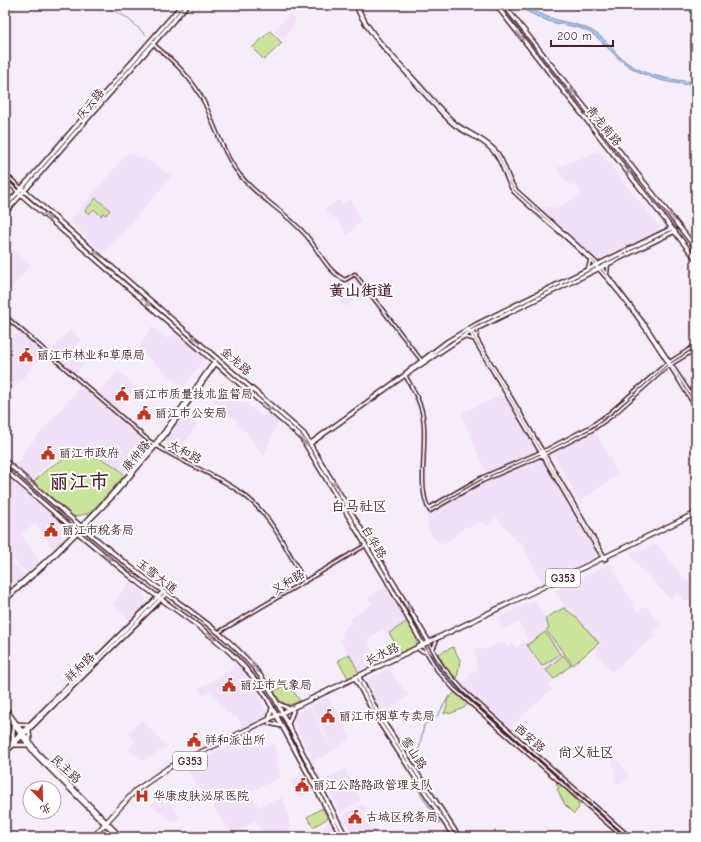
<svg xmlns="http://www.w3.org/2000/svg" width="701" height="842" viewBox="0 0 701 842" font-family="'Comic Neue','LXGW WenKai TC',sans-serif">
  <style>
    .built { fill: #f0e0f8 }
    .green { fill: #cae59b; stroke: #8a8263 }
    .water { fill: #9fcdfa; stroke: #7d87a7 }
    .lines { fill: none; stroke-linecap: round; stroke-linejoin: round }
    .stream { stroke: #7d87a7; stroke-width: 1 }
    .minor-casing { stroke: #4a1f2b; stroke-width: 5 }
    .major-casing { stroke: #4a1f2b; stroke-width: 6 }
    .highway-casing { stroke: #4a1f2b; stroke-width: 6 }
    .minor { stroke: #fff; stroke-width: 2 }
    .major { stroke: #fff; stroke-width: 3 }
    .highway { stroke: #fff; stroke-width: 3.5 }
    .oneway { fill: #ae9aa0 }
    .labels { text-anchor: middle; stroke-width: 4; stroke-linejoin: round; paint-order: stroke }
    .shield { fill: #fff; stroke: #80626b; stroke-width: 1 }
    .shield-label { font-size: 11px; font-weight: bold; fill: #4a1f2b }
    .street-label { font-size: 12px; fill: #4a1f2b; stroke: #fff }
    .poi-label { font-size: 12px; fill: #4a1f2b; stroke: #fff; text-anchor: start }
    .quarter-label { font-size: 14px; fill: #4a1f2b; stroke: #fff }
    .district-label { font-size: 16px; font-weight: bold; fill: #4a1f2b; stroke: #fff }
    .town-label { font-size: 20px; font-weight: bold; fill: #4a1f2b; stroke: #fff }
  </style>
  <rect width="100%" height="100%" fill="#f6edfb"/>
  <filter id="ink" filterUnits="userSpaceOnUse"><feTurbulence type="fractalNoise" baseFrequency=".025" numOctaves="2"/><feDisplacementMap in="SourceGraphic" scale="8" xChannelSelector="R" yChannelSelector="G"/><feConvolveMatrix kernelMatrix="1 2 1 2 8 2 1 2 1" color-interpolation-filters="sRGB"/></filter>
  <g filter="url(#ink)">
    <!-- built -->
    <path class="built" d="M290,13L296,19L293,22L295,24L283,39L274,31Z
      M599,151L660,227L659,231L603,258L596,259L540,210L547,206L556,209L581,194L579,189L568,183L556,168Z
      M128,152L152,163L172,176L104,254L69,222Z
      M350,199L355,207L360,221L348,235L335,217L332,219L325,210L339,200L342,205Z
      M5,242L31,265L5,295Z
      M354,275L369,294L360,300L357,297L346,307L338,298L348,286L345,282Z
      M152,326L167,339L176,331L206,357L183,387L155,364L139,348Z
      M70,329L81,339L69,353L83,365L76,374L50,352Z
      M19,332L44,354L5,399V362L15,351L8,344Z
      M118,371L137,388L118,410L98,393Z
      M221,382L262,417L268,410L279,419L264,456L246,432L236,424L238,421L200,388L203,385L213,393Z
      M81,386L145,442L146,449L125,473L104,458L94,454L79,453L64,456L51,462L32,480L15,466L22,458L20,456Z
      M501,395L506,396L536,449L532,454L492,471H488L485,470L462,416L464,412Z
      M185,413L198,424L176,455L167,448L166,442Z
      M595,430L618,474L579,502L553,452Z
      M537,459H542L596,552L595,559L543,584L520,541L518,542L496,516L487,526L482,521L468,527L467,526L442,545L433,538L428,528L427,515L481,484Z
      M5,476L59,522L63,540L54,549L36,524L21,534L40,562L26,574L16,561H5Z
      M656,544L685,579L692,582L690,584L696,591L686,602L678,593L671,599L641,569L631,556L630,552L636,550L638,553Z
      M12,562L25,575L8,590H5V563Z
      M610,563L637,612L646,606L662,626L652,633L655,636L611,672L595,650L602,644L600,643L549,684L553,691H550L510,727L461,683L468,679L470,673L477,670L475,647L484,650L497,643L500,646L504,643L507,647L513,643L516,648L528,640L519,622L504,629L497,618L535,600L544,618L564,606L554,591Z
      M130,581L143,593L146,601L145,607L131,622L113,604Z
      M387,586L408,621L387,634L384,629L367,639L378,664L359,673L340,640L345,628L352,622L350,619L372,604L368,598Z
      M237,663L251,681L268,714L267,716L242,728L237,716L233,718L230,712L227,713L211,690L204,695L198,689L231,670Z
      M390,668L394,677L409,695L388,711L385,708L380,710L366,684L367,679Z
      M329,697L351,738L329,753L313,761L292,718L294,714L310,706L329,745H331L311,705Z
      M142,719L167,747L143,761L128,749L136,741L128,733Z
      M258,732L265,747L274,743L280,778L249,792L259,807L283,797L289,816V827L292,837H266L255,820L233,835L185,767Z
      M616,759L630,776L622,783L616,784L613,761Z
      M345,769L361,800L342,811L338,808L324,780Z
      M304,774L312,790L300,798L291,780Z
      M164,792L180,818L174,822L151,805L157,799L156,798Z
      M363,804L368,810L365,812L368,816L364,819L371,828L373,827L379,837H354L343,815Z
      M331,821L339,837H316L324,829L323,827Z"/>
    <!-- green -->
    <path class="green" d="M270,31L282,43L264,60L252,48Z
      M96,198L110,210L106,215L103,213L101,216L94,209L89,214L85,211Z
      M81,455C98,455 113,463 125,475L90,513L73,517L33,483C46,468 61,457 81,455Z
      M564,608L577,618L599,643L573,665L546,630L549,628L545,618Z
      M408,621C413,629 420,636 416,646L401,653L389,633Z
      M545,632L560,654L542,666L527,645Z
      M453,647L460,660L457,679L448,671L438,654Z
      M349,654L359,673L348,678L338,661Z
      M563,655L571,665L554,679L546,670Z
      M288,683L300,701L289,705L282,703L274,692Z
      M455,692L468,703L464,708L449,714L448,712L444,714L447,706V700Z
      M557,781L578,802L579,807L574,814L565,805L557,789L559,788L556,783Z
      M322,808L328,818L313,827L307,817Z"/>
    <!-- water -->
    <path class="water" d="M514,5C527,5 537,13 548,17C562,23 579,23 592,31C604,37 612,49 621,58C642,76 670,80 696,82V85C667,84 639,77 617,57C608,49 600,38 589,32C578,26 563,25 551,22C538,18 526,10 514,5Z
      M431,655H432L443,672L458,688L629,837H625L457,689L442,673Z"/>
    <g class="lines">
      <!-- stream -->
      <path class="stream" d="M102,5L126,17L146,35
        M358,527L364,538
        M411,759L419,749L424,725L438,715L449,696
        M413,782L440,824
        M445,832L446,837"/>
      <!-- minor casing -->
      <g class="minor-casing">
        <path id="minor" d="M355,5C368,35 393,58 414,82C427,97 439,112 454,125C466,134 481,138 492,150C504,162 504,179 514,192C541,218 571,239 596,266C635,308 666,359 696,408
          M357,5C369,34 394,57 415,80C428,94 440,110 455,123C467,133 483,137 495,150C506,161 506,178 516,190L598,264
          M153,44C174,61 193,79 205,104C215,126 222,150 236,170C254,195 283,210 303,232C319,248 323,268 345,280L355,274L421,360
          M5,174L21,188
          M7,176L6,181L18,192
          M601,267L646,326L696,402
          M588,269L590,261
          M607,274L608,264
          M5,316L148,440C179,463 219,474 249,499C274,520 289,554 305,582
          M468,329L604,560
          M472,331L606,559
          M464,337L473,339
          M476,338L478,328
          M405,375C412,388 421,402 423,417C428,443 416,490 430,511L482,481L549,452L592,430L613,415L667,367L696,349
          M429,508L481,478L548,449L590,427L611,412L665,365L696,345
          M219,632L366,545
          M429,643L442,666L465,692L630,837
          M423,646L437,670L454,689L623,837
          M433,649L436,642
          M419,650L427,653
          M5,831L10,837"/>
      </g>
      <!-- major casing -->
      <g class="major-casing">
        <path id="major" d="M496,5L696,259
          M504,5L696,248
          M21,188L304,434L429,642
          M18,192L301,437L386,579L423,645
          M5,207L182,5
          M5,213L187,5
          M406,373L448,341L477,324L672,228
          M311,443L405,375L470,332L675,231
          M5,461C49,499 92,537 137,572C186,610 242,640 273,695L346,837
          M5,470C49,508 92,546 138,582C185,619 236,645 267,698L342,837
          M5,597C60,552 118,491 162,435C180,411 197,386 215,361
          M5,600L50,560L112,497L164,436L216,363
          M359,677L379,715L459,837
          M355,678L376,717L454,837
          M279,704L290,709
          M5,708L37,752L121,837
          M5,713L35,754L118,837
          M269,720L272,708
          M269,723L282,726
          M15,724L29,725
          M288,724L293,711
          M13,727V741
          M29,729L30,743
          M14,745H26
          M5,749L163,592
          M5,753L166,594"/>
      </g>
      <!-- highway casing -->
      <g class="highway-casing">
        <path id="highway" d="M93,837L135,791L168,768L696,513"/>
      </g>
      <!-- minor -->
      <use href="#minor" class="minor"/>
      <!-- major -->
      <use href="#major" class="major"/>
      <!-- highway -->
      <use href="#highway" class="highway"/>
    </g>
    <!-- one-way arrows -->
    <defs><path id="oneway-solid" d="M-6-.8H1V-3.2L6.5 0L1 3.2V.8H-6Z"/></defs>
    <g class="oneway">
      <use href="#oneway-solid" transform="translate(520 36) rotate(51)"/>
      <use href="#oneway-solid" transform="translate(574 93) rotate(-129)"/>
      <use href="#oneway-solid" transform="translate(627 170) rotate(52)"/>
      <use href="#oneway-solid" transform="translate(47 217) rotate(41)"/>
      <use href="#oneway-solid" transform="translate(672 217) rotate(-128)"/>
      <use href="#oneway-solid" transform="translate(98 254) rotate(-139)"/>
      <use href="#oneway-solid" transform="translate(146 302) rotate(41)"/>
      <use href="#oneway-solid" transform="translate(196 339) rotate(-139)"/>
      <use href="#oneway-solid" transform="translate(267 407) rotate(41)"/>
      <use href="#oneway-solid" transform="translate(303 441) rotate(54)"/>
      <use href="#oneway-solid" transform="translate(30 482) rotate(-139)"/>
      <use href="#oneway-solid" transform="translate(336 485) rotate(-120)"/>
      <use href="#oneway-solid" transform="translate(107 557) rotate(39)"/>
      <use href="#oneway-solid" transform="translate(410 609) rotate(-121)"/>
      <use href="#oneway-solid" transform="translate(211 636) rotate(38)"/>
      <use href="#oneway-solid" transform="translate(255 668) rotate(-128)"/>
    </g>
  </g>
  <!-- icons -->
  <defs>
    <g id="civic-bare" transform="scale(1.08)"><path d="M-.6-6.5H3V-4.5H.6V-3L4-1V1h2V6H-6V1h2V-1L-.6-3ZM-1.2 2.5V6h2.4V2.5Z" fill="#c8321e" stroke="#fff" stroke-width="2.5" paint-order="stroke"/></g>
    <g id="hospital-bare" transform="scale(1.08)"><path d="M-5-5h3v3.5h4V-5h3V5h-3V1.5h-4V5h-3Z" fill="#c8321e" stroke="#fff" stroke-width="2.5" paint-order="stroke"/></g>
  </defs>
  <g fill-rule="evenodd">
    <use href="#civic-bare" x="26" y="355"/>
    <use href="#civic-bare" x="122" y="394"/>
    <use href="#civic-bare" x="144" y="413"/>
    <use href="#civic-bare" x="48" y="453"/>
    <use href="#civic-bare" x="51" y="530"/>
    <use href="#civic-bare" x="229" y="685"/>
    <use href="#civic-bare" x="328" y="716"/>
    <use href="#civic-bare" x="194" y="740"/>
    <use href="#civic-bare" x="302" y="785"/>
    <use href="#hospital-bare" x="142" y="796"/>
    <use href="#civic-bare" x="355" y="817"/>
  </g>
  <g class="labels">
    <!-- shield labels -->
    <g class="shield">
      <rect x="546" y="569" width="34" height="18" rx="3"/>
      <rect x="173" y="752" width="34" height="18" rx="3"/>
    </g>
    <g class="shield-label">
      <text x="563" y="582">G353</text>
      <text x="190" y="765">G353</text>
    </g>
    <!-- street labels -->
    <g class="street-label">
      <text transform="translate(90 104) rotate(-50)" y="4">庆云路</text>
      <text transform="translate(604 126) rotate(51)" y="4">青龙南路</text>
      <text transform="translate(236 361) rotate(41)" y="4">金龙路</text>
      <text transform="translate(185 452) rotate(28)" y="4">太和路</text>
      <text transform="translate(136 456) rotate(-50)" y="4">康仲路</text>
      <text transform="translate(374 542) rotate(59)" y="4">白华路</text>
      <text transform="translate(157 576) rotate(38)" y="4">玉雪大道</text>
      <text transform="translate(288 582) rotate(-31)" y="4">义和路</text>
      <text transform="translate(382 654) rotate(-26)" y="4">长水路</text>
      <text transform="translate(80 667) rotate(-44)" y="4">祥和路</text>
      <text transform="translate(530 738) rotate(41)" y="4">西安路</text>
      <text transform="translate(414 753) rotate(57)" y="4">雪山路</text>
      <text transform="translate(66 769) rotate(43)" y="4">民主路</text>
    </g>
    <!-- poi labels -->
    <g class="poi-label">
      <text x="37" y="359">丽江市林业和草原局</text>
      <text x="133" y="398">丽江市质量技术监督局</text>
      <text x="155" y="417">丽江市公安局</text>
      <text x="59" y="457">丽江市政府</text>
      <text x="62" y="534">丽江市税务局</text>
      <text x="240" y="689">丽江市气象局</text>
      <text x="339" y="720">丽江市烟草专卖局</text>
      <text x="205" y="744">祥和派出所</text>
      <text x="313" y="789">丽江公路路政管理支队</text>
      <text x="153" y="800">华康皮肤泌尿医院</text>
      <text x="366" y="821">古城区税务局</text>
    </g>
    <!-- quarter labels -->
    <g class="quarter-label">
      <text x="359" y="511">白马社区</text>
      <text x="586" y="757">尚义社区</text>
    </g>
    <!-- district labels -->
    <g class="district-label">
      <text x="361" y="296">黄山街道</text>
    </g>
    <!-- town labels -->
    <g class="town-label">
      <text x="79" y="488">丽江市</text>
    </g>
  </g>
  <!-- margin -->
  <rect width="701" height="842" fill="none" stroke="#fff" stroke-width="20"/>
  <rect x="10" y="10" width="681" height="822" fill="none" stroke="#4a1f2b" stroke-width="1.5" filter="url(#ink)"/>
  <!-- north arrow -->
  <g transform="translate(42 800) rotate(157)"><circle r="19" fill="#ffffff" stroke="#b7a5aa"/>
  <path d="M0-3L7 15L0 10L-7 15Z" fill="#c8321e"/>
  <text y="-6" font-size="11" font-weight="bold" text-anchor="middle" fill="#4a1f2b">北</text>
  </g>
  <!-- scale -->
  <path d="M551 40v6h62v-6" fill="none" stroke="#4a1f2b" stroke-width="2"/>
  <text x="557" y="40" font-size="12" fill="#4a1f2b" stroke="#ffffff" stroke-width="3" paint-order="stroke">200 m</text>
</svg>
